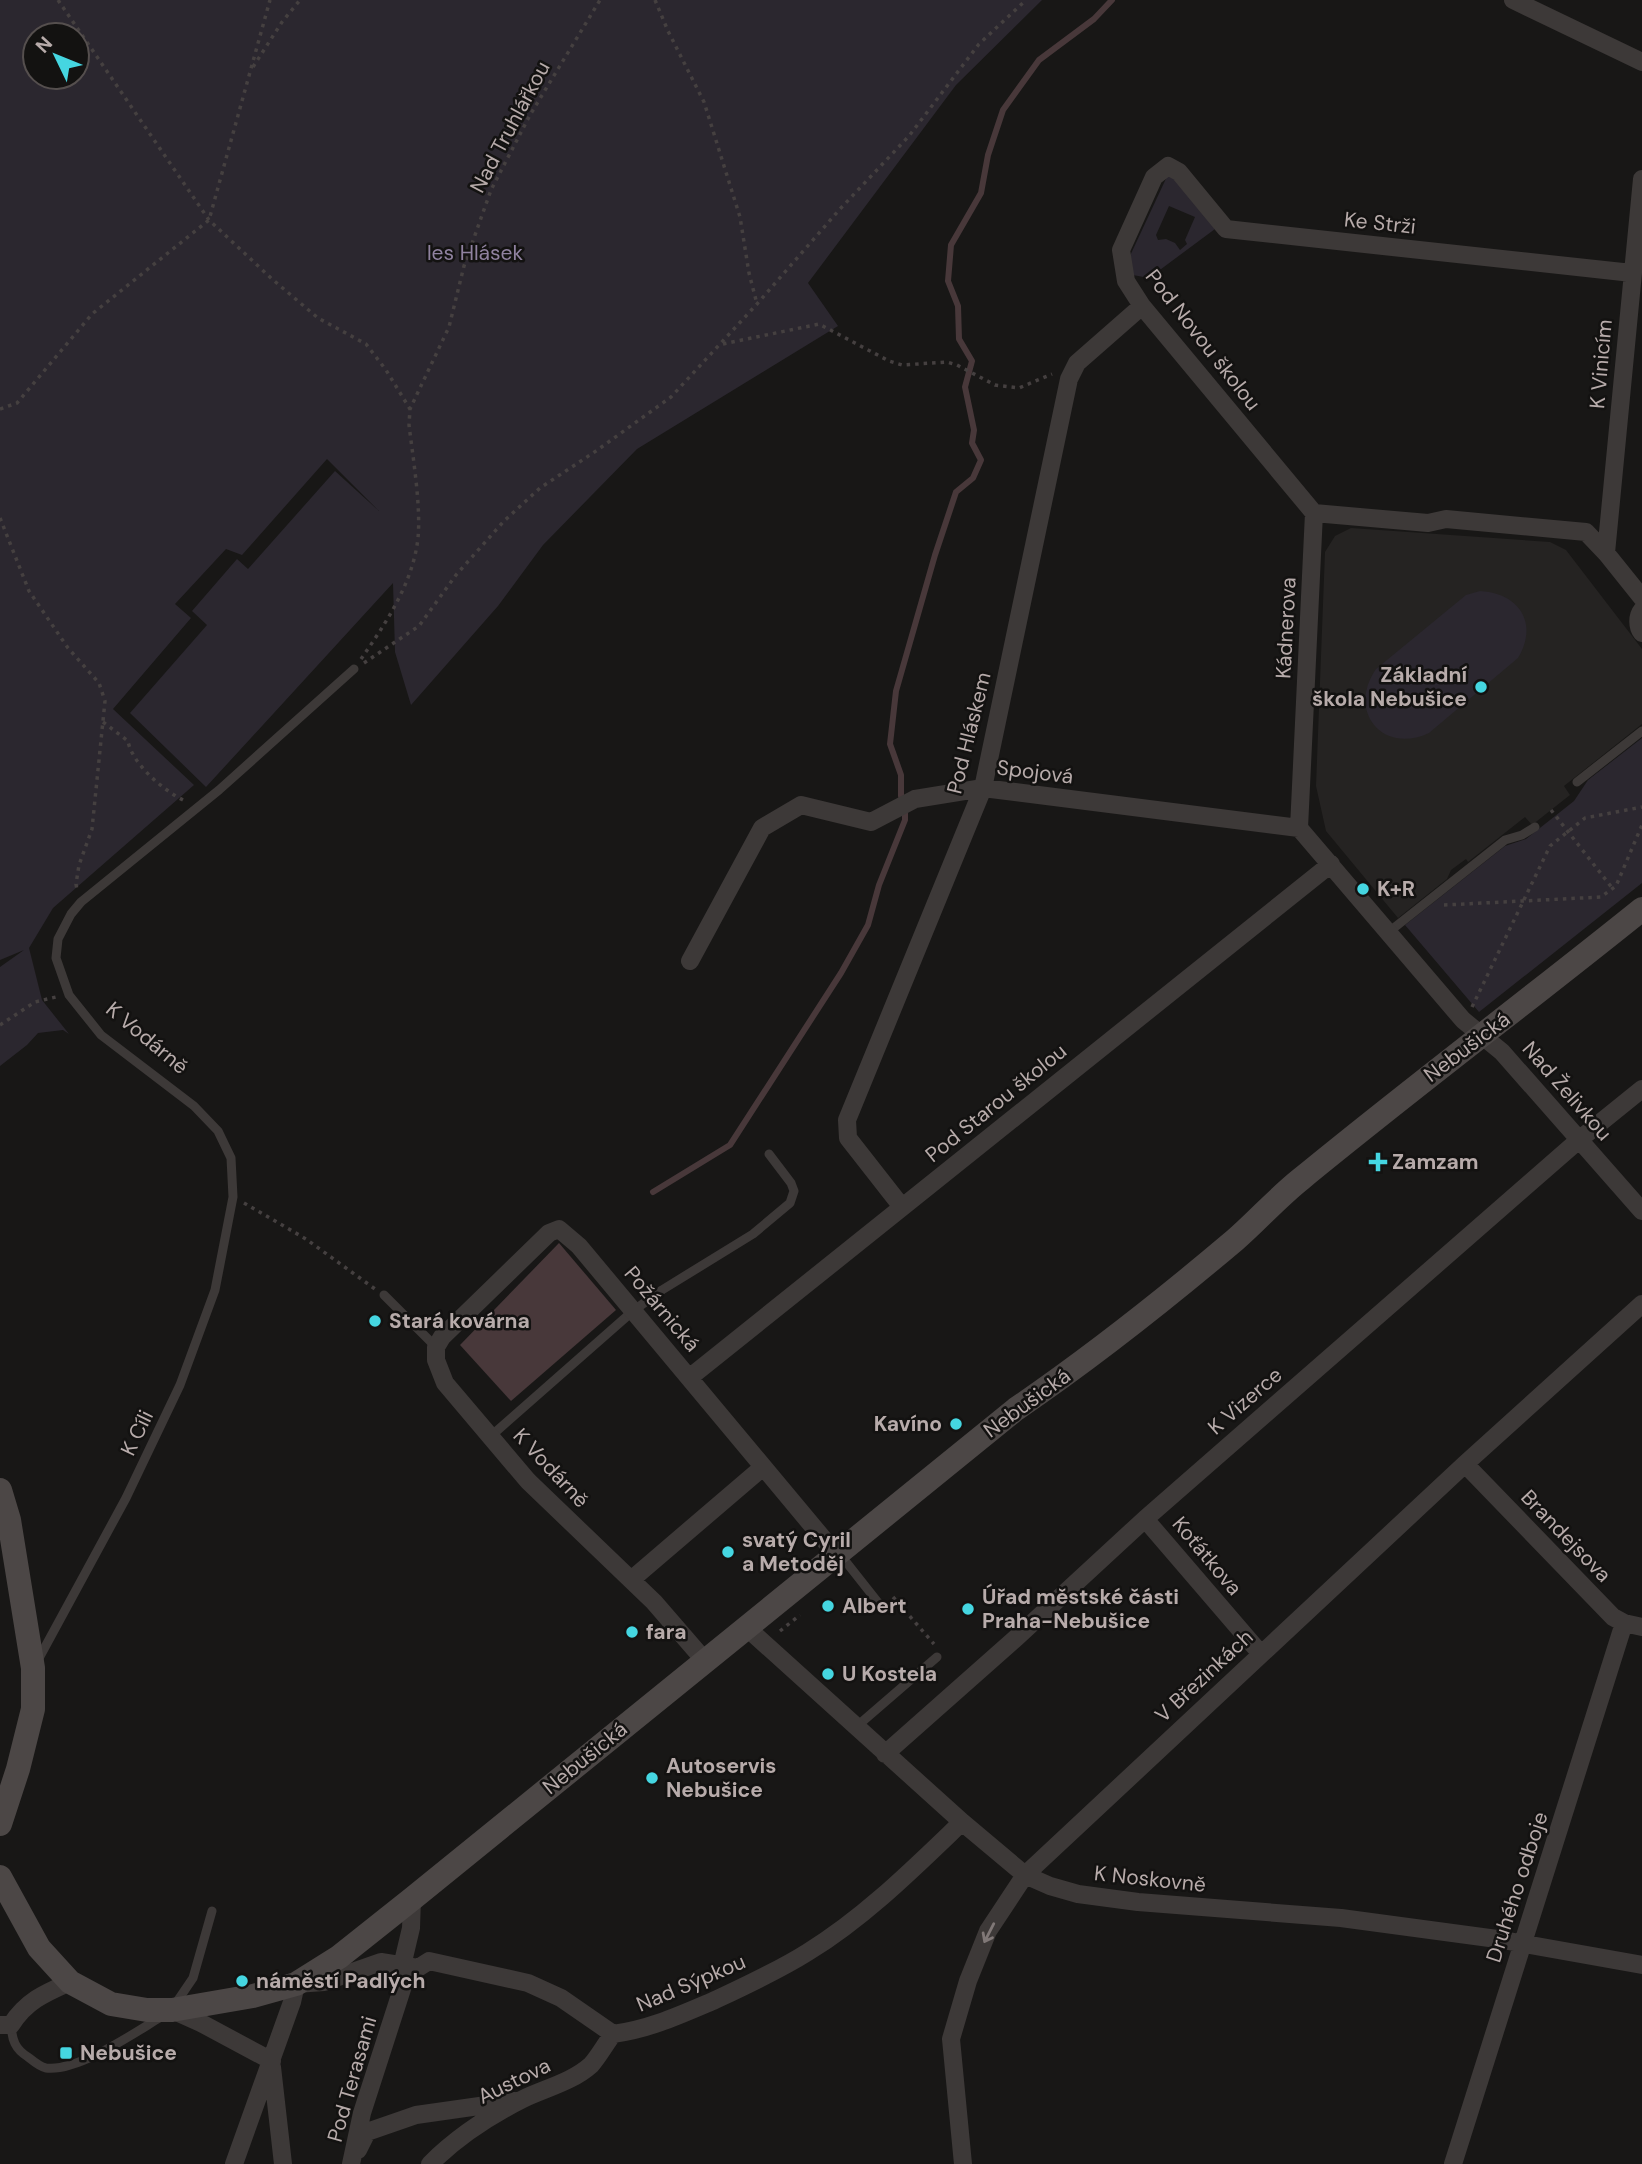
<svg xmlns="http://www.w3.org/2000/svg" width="1642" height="2164" viewBox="0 0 1642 2164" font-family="'DM Sans',sans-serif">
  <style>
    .built { fill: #252322 }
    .green { fill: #2b272f; fill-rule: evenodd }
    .water { fill: #48383a }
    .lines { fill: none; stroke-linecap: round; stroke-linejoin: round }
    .stream { stroke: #48383a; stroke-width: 6 }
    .path { stroke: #454040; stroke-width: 3.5; stroke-dasharray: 3.5 5; stroke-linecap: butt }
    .lane { stroke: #3d3938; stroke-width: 9 }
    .street { stroke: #3d3938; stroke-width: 18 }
    .secondary { stroke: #4c4746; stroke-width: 24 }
    .oneway { stroke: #807877 }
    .poi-dot { fill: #45d6e1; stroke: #131211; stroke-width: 2.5 }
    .labels { text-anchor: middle; stroke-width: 5; stroke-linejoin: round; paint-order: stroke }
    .street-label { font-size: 21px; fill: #b7abaa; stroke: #131211 }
    .park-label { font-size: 21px; fill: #9082a0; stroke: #131211 }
    .poi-label { font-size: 21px; font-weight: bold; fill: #b7abaa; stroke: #131211; text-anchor: start }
  </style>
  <rect width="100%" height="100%" fill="#181716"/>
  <!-- built -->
  <path class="built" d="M1351,528L1550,542L1566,550L1642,649V724L1564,786L1570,795L1532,825L1525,817L1468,862L1466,859L1451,870L1447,879L1398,918L1326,831L1316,786L1325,552L1335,536Z"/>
  <!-- green -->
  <path class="green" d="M0,0H1042L956,85L808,283L838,326L637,449L543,545L498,606L411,705L395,652L393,583L206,787L130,713L207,625L192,611L237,559L248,569L335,471L379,511L327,459L242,555L226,549L175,604L191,618L113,709L194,785L53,908L29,948L42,1000L69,1034L63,1030L38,1033L27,1045L0,1066V967L24,950L0,960ZM35,35H77V77H35Z
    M1170,170L1215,229L1149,278L1122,273ZM1169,206L1195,217L1185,240L1187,244L1180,250L1175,243L1166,239L1158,240L1156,235Z
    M1480,591C1519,593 1539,623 1518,658L1429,733C1382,755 1347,711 1376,669L1466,595Z
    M1642,738V883L1479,1012L1405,925L1505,846L1526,839L1574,801L1588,780Z"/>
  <!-- water -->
  <path class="water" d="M559,1243L616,1310L511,1401L460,1345Z"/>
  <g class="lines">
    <!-- stream -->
    <path class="stream" d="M901,796V775L890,744L896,691L935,555L956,492L973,478L981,460L972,443L974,430L965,387L972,361L959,339L958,306L948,281L951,245L981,193L988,155L1003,110L1039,60L1094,19L1112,0
      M653,1192L730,1145L841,973L868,925L879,885L905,820V813"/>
    <!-- path -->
    <path class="path" d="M58,0L209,220L272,279L318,318L366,344L386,370L410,409
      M655,0L668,31L704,102L740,217L749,273L757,304
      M253,67L282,22L300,0
      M723,344L819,324L889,361L902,365L947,362L957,365L995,385L1019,388L1052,374
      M0,409L17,403L92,314L209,220L270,0
      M0,518L29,591L68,648L99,683L105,701L92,829L79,865L76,884L77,890
      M361,659C386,623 413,583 418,538C421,506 413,458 409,425L410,409L449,327L464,266L491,190L530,115L600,0
      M364,663L419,626L456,575L504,521L540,488L596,451L671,397L757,304L840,209L909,136L979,44L1026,0
      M103,722L128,741C132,764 164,791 185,801
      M1551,810L1613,889
      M1444,905L1601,897L1616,886L1642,825
      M1472,1007L1550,846L1585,818L1642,807
      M0,1025L35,1002L56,997
      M244,1203L306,1239L375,1289
      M893,1597L934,1644
      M780,1631L800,1615"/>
    <!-- lane -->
    <path class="lane" d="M1577,782L1642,731
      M1390,931L1505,840L1522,835L1535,827
      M384,1295L436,1347
      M491,1436L633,1311L662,1290L753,1234L790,1203L794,1191L791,1183L769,1154
      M839,1553L884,1610
      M38,1660L126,1498L180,1385L215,1290L233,1197L231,1158L218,1131L194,1106L101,1035L69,995L56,958L58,939L71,914L81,902L219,790L354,669
      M856,1727L937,1657
      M176,2003L193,1978L212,1911
      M11,2025C12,2040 15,2049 28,2057C33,2061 40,2067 46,2068C78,2072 134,2033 161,2017"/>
    <!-- street -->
    <path class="street" d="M1513,0L1642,62
      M1314,513L1142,306L1126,281L1121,250L1154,177L1168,166L1179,172L1226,229L1632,273
      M1606,553L1642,179
      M1642,598L1606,553L1586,532L1446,519L1428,523L1314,513L1299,828L1463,1020L1502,1052L1642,1211
      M1642,610C1637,616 1637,627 1642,633
      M690,961L762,828L801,805L871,822L915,799L983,788L1299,828
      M902,1207L848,1138L847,1120L983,788L1069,379L1077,363L1142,306
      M689,1378L1331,864
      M1465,1464L1613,1617L1624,1623L1642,1627
      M1145,1519L1261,1654
      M631,1580L763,1467
      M746,1627L962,1822L1025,1875L1050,1886L1078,1894L1138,1902L1341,1918L1497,1939L1642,1965
      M705,1661L654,1602L528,1481L445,1383L436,1360V1347L442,1337L549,1233L559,1229L579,1246L836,1554
      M885,1754L1016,1638L1145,1519L1580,1139L1642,1089
      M172,2010L201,2023L272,2061
      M0,2025H11C26,2001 45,1993 70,1982
      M272,2067L283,2164
      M358,2150L367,2132L416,2115L515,2101
      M234,2164L292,2002L296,1984L324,1982L381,1962L418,1968L429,1961L528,1983L561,1998L613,2034C650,2029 680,2015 713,2001C745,1986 778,1971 808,1952C865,1917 914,1868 962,1822
      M351,2164L362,2113L402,1989V1966L411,1928L412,1899
      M430,2164C457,2137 489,2116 523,2099C546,2088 572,2082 591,2065C599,2056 606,2043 613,2034
      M963,2164L951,2039L968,1981L988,1931L1025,1875L1465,1464L1642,1304
      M1453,2164L1624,1623"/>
    <!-- secondary -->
    <path class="secondary" d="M0,1490L9,1520L33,1668V1709L18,1769L0,1824
      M0,1877L39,1948L70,1982L111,2004L147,2010H172L253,1996L296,1984L339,1957L412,1899L1016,1409C1092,1357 1164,1300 1235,1240C1257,1221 1277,1198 1301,1179C1413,1087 1529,1000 1642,909"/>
  </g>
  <!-- one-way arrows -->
  <defs><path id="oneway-shaft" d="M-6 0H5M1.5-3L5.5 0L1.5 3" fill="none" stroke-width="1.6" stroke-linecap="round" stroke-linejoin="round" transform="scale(1.75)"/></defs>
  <use class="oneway" href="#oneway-shaft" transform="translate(989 1933) rotate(117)"/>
  <!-- markers -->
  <g class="poi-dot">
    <circle cx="1481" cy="687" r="7"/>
    <circle cx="1363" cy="889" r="7"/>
    <path d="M1374.5 1151.5h7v7h7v7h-7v7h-7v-7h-7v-7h7z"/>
    <circle cx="375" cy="1321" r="7"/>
    <circle cx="956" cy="1424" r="7"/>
    <circle cx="728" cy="1552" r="7"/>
    <circle cx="828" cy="1606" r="7"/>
    <circle cx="968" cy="1609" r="7"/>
    <circle cx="632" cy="1632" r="7"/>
    <circle cx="828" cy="1674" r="7"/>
    <circle cx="652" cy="1778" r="7"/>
    <circle cx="242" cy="1981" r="7"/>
    <rect x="59" y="2046" width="14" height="14" rx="3.5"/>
  </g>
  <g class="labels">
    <!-- street labels -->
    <g class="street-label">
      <text transform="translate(510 127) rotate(-62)" y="7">Nad Truhlářkou</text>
      <text transform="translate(1380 223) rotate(6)" y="7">Ke Strži</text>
      <text transform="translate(1203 340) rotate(52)" y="7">Pod Novou školou</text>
      <text transform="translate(1601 364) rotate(-85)" y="7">K Vinicím</text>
      <text transform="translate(1286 628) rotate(-87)" y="7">Kádnerova</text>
      <text transform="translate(969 733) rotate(-76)" y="7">Pod Hláskem</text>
      <text transform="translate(1035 772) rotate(7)" y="7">Spojová</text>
      <text transform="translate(147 1038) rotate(40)" y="7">K Vodárně</text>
      <text transform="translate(1467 1047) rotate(-37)" y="7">Nebušická</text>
      <text transform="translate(1567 1091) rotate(49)" y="7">Nad Želivkou</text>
      <text transform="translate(996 1103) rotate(-39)" y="7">Pod Starou školou</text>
      <text transform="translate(662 1309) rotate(50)" y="7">Požárnická</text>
      <text transform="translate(1245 1401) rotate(-41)" y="7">K Vizerce</text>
      <text transform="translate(1027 1403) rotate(-36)" y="7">Nebušická</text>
      <text transform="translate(137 1433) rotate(-64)" y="7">K Cíli</text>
      <text transform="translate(551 1468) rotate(47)" y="7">K Vodárně</text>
      <text transform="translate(1566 1536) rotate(46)" y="7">Brandejsova</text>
      <text transform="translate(1207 1556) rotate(50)" y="7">Koťátkova</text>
      <text transform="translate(1204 1676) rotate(-43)" y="7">V Březinkách</text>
      <text transform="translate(585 1758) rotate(-39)" y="7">Nebušická</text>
      <text transform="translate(1150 1879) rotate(6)" y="7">K Noskovně</text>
      <text transform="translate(1517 1887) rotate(-72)" y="7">Druhého odboje</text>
      <text transform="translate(691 1983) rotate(-23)" y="7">Nad Sýpkou</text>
      <text transform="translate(352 2079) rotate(-74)" y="7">Pod Terasami</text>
      <text transform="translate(514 2081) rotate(-26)" y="7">Austova</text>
    </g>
    <!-- park labels -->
    <g class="park-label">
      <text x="475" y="260">les Hlásek</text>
    </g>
    <!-- poi labels -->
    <g class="poi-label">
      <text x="1467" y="682" text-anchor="end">Základní<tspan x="1467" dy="24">škola Nebušice</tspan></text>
      <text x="1377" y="896">K+R</text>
      <text x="1392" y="1169">Zamzam</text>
      <text x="389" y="1328">Stará kovárna</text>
      <text x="942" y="1431" text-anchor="end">Kavíno</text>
      <text x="742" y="1547">svatý Cyril<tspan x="742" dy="24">a Metoděj</tspan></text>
      <text x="982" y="1604">Úřad městské části<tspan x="982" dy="24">Praha-Nebušice</tspan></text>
      <text x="842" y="1613">Albert</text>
      <text x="646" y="1639">fara</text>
      <text x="842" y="1681">U Kostela</text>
      <text x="666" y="1773">Autoservis<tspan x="666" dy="24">Nebušice</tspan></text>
      <text x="256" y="1988">náměstí Padlých</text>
      <text x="80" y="2060">Nebušice</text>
    </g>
  </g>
  <!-- north arrow -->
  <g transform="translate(56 56) rotate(313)"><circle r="33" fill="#131211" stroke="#554f4e" stroke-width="2"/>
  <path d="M0-5L12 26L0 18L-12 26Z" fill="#45d6e1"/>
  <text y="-10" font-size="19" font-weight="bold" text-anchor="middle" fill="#b7abaa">N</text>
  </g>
</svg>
